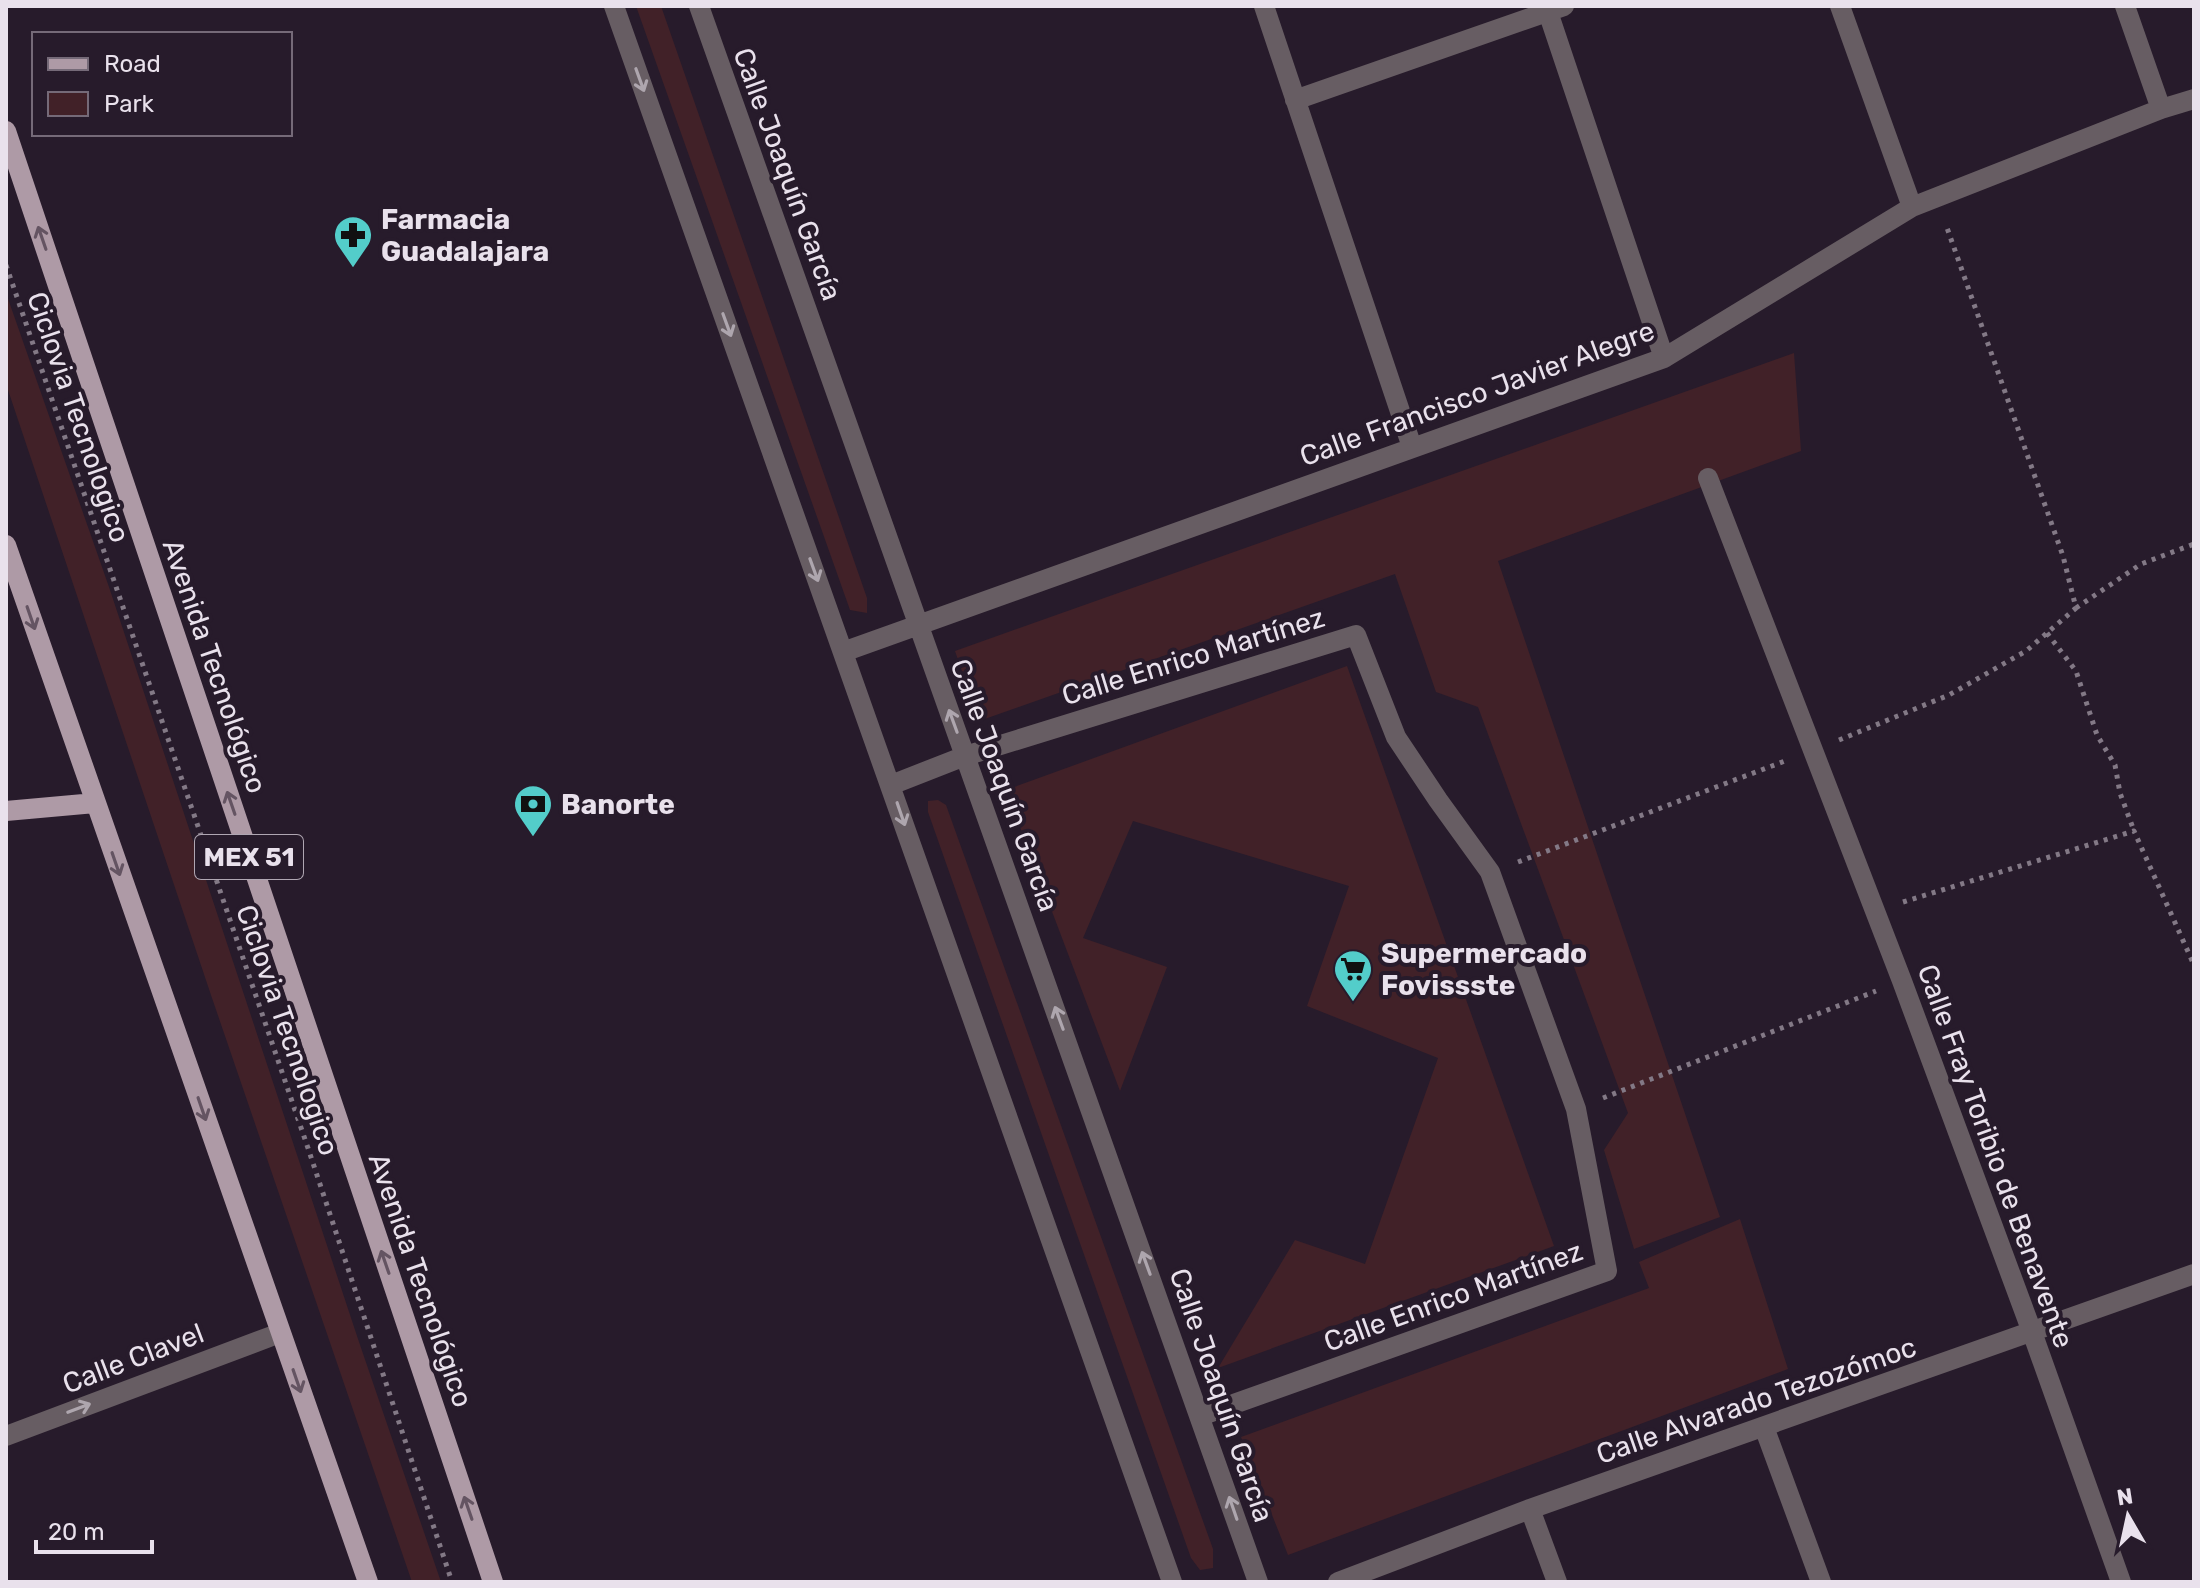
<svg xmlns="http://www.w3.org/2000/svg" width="2200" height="1588" viewBox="0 0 2200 1588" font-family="Rubik,sans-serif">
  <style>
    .green { fill: #412128 }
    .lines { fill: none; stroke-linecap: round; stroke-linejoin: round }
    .path { stroke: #837986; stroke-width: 5; stroke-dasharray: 4 6; stroke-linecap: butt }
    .minor { stroke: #675d63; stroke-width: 20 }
    .major { stroke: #ae9aa6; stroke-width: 20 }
    .oneway { stroke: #aea6ae }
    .oneway2 { stroke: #645462 }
    .labels { text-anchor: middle; stroke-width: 8; stroke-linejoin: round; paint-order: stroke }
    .shield { fill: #271b2b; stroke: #afa6b2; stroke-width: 2 }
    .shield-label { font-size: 26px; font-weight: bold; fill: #e9e1ec }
    .street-label { font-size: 28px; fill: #e9e1ec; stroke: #271b2b }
    .poi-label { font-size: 28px; font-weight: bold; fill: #e9e1ec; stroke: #271b2b; text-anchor: start }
  </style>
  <rect width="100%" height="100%" fill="#271b2b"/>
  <!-- green -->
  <path class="green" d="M636,6H661L867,598V613L850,610Z
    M6,293L109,587L358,1339L441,1582H412L212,998L6,384Z
    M1794,353L1801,451L1498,561L1720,1217L1634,1249L1604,1150L1628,1113L1478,707L1436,692L1395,574L979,721L955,651Z
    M1347,666L1554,1246L1218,1368L1295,1240L1365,1264L1438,1058L1307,1006L1349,886L1133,821L1083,938L1167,967L1120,1091L1006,790Z
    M938,800L946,805L1213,1549V1568L1200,1570L1191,1558L928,812V801Z
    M1740,1219L1788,1369L1288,1555L1241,1437L1649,1288L1639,1262Z"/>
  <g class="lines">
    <!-- path -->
    <path class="path" d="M6,265L309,1151L452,1582
      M2076,608L2141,564L2194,544
      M2047,633L2076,671L2097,735L2115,765L2120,793L2134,831
      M1839,740L1949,695L2026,651L2076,608L2063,556L1946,225
      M1518,862L1785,761
      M1903,902L2134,831L2194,965
      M1603,1098L1876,991"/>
    <!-- minor -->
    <path class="minor" d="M614,6L1172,1582
      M699,6L1258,1582
      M1264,6L1412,447
      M1546,6L1664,358
      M1840,6L1912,207
      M2125,6L2161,109
      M1295,100L1564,6
      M1708,478L1902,981L2032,1332L2121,1582
      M843,652L1664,358L1912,207L2161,109L2194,99
      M891,785L965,756L1356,635L1396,737L1438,800L1490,872L1576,1109L1607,1271L1200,1416
      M1764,1427L1821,1582
      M6,1436L280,1333
      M1530,1509L1557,1582
      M1338,1582L1530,1509L2194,1274"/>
    <!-- major -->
    <path class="major" d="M6,131L493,1582
      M6,545L368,1582
      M6,811L95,803"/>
  </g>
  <!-- one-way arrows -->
  <defs><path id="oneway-shaft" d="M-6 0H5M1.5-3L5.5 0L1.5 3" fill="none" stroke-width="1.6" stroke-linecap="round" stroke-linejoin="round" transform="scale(2)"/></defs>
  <g class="oneway">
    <use href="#oneway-shaft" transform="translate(640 80) rotate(70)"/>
    <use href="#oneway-shaft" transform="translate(727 325) rotate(70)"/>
    <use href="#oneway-shaft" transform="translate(814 570) rotate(70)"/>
    <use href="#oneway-shaft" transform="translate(953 721) rotate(-110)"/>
    <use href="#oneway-shaft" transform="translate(901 814) rotate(71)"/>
    <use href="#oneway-shaft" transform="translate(1059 1018) rotate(-110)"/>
    <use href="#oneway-shaft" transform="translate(1146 1263) rotate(-110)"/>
    <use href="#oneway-shaft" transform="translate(79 1408) rotate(-21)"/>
    <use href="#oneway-shaft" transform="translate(1233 1508) rotate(-109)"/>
  </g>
  <g class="oneway2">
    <use href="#oneway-shaft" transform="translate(42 238) rotate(-109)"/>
    <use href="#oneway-shaft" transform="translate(31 618) rotate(71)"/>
    <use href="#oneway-shaft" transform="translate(231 803) rotate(-109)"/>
    <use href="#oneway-shaft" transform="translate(116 864) rotate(71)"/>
    <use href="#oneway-shaft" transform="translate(202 1109) rotate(71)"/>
    <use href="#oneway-shaft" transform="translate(385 1262) rotate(-109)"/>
    <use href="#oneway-shaft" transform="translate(297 1381) rotate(71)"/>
    <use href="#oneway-shaft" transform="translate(468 1508) rotate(-109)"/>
  </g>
  <!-- icons -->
  <defs>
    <g id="pharmacy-pin" transform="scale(2)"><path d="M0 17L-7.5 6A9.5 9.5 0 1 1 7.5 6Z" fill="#53cdca" stroke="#271b2b"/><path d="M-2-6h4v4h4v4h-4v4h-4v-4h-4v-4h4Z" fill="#111"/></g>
    <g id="bank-pin" transform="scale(2)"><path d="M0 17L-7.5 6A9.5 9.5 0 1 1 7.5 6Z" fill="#53cdca" stroke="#271b2b"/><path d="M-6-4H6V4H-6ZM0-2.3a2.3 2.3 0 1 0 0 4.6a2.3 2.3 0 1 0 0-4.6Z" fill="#111"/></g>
    <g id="supermarket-pin" transform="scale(2)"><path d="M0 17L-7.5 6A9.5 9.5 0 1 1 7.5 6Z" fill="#53cdca" stroke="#271b2b"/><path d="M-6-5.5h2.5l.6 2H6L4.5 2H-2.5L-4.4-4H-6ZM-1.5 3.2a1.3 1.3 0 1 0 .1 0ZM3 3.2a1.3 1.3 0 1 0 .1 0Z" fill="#111"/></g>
  </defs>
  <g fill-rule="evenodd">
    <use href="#pharmacy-pin" x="353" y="235"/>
    <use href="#bank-pin" x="533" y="804"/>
    <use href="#supermarket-pin" x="1353" y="969"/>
  </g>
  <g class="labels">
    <!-- shield labels -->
    <rect class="shield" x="195" y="835" width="108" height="44" rx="6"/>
    <g class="shield-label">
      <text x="249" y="866">MEX 51</text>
    </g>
    <!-- street labels -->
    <g class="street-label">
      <text transform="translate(788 174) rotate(70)" y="10">Calle Joaquín García</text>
      <text transform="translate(1477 393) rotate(-20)" y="10">Calle Francisco Javier Alegre</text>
      <text transform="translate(79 417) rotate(71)" y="10">Ciclovia Tecnologico</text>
      <text transform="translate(1193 656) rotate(-17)" y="10">Calle Enrico Martínez</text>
      <text transform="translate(215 666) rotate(71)" y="10">Avenida Tecnológico</text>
      <text transform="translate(1005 785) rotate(70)" y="10">Calle Joaquín García</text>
      <text transform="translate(288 1030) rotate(71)" y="10">Ciclovia Tecnologico</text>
      <text transform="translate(1996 1156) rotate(70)" y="10">Calle Fray Toribio de Benavente</text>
      <text transform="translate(421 1280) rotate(71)" y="10">Avenida Tecnológico</text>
      <text transform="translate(1453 1296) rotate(-20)" y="10">Calle Enrico Martínez</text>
      <text transform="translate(133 1358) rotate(-21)" y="10">Calle Clavel</text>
      <text transform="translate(1222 1395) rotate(71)" y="10">Calle Joaquín García</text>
      <text transform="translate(1756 1400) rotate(-19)" y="10">Calle Alvarado Tezozómoc</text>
    </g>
    <!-- poi labels -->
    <g class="poi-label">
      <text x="381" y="229">Farmacia<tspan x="381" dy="32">Guadalajara</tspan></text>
      <text x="561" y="814">Banorte</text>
      <text x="1381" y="963">Supermercado<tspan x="1381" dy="32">Fovissste</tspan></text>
    </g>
  </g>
  <!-- border -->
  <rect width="2200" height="1588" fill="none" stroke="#e9e1ec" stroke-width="16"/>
  <!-- legend -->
  <rect x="32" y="32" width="260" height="104" fill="#271b2b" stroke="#756a78" stroke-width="2"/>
  <rect x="48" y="58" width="40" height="12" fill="#ae9aa6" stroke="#756a78" stroke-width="2"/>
  <text x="104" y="72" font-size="24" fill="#e9e1ec">Road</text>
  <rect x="48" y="92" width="40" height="24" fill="#412128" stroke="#756a78" stroke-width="2"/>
  <text x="104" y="112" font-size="24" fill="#e9e1ec">Park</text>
  <!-- north arrow -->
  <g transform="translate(2128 1516) rotate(351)" stroke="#271b2b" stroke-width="6" paint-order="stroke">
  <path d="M0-6L14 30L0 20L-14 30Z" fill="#e9e1ec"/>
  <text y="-12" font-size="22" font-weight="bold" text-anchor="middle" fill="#e9e1ec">N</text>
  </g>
  <!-- scale -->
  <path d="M36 1540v12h116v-12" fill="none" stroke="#e9e1ec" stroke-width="4"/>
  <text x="48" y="1540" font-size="24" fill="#e9e1ec" stroke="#271b2b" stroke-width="6" paint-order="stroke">20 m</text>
</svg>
